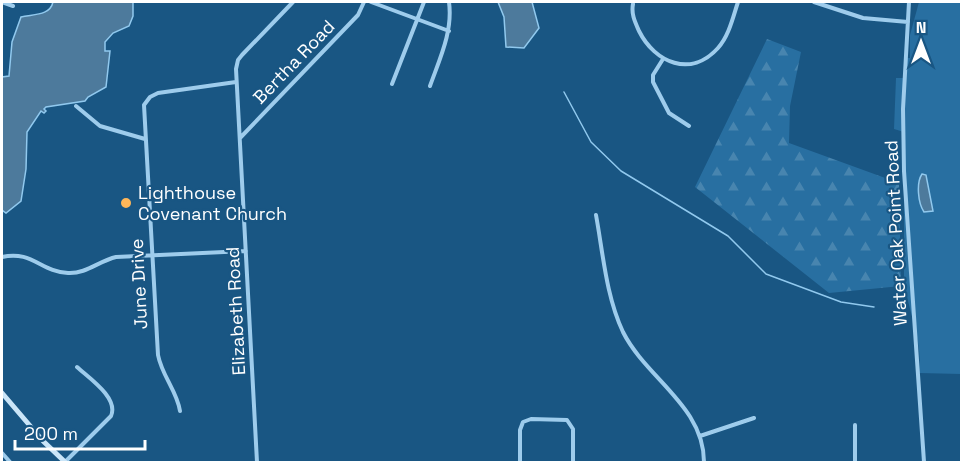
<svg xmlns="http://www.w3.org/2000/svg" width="963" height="464" viewBox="0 0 963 464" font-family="'Space Grotesk',sans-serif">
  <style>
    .green { fill: #286fa1 }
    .forest { fill: url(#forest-firs) }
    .water { fill: #4d7a9c; stroke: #91c9ee; stroke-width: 1.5 }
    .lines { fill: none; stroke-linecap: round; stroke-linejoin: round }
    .stream { stroke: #91c9ee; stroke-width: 1.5 }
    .street { stroke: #9eccec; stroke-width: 4 }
    .secondary { stroke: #cae5f8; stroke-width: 5 }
    .poi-dot { fill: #ffb759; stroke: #195683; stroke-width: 2 }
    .labels { text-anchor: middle; stroke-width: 4.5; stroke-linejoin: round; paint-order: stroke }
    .street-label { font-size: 18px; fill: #fff; stroke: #195683 }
    .poi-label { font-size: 18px; fill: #fff; stroke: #195683; text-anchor: start }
  </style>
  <defs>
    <pattern id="forest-firs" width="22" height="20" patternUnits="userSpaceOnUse" patternTransform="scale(1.5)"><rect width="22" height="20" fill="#286fa1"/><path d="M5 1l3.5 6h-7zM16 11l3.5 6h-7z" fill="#4885af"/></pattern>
  </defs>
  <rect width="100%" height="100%" fill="#195683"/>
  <!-- green -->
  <path class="green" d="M919,2H961V374L919,373C923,341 909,313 904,282V132L894,129L896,78H904L906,58H910V35Z"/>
  <!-- forest -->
  <path class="forest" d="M767,39L801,52L790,106L789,143L899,183L901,286L829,293L695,187Z"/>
  <!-- water -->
  <path class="water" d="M53,2H133V16L129,26L113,33L105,42V51H110L106,87L88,97L85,101L46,107L44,109L46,111L44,113L41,111L27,132L26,169L21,201L6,213L2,210V77L9,76L12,42L21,17C33,14 50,16 53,2Z
    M498,2H532L539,28L524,48L506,47L504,17Z
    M922,174L926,175L933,211L924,212C918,203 916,183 922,174Z"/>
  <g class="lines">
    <!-- stream -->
    <path class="stream" d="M564,92L591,142L621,171L728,236L766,274L841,302L874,307"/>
    <!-- street -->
    <path class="street" d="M2,2L13,6
      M371,2L449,31
      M814,2L863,18L908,22
      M909,2L903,109L904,171L924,462
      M633,4C631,14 635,22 639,31C655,63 691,78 718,48C729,36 733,17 738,2
      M663,59L653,75V82L669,113L689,126
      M392,84L424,2
      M430,86C440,58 453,31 449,2
      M76,106L100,126L145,139
      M240,138L358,15L364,2
      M596,215C603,253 606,296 623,332C646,378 704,406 704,462
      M2,257C32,250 41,272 68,273C86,274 99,261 116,257L246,251
      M180,411C177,391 162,376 158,355L144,105L150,97L158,93L236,82
      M700,436L754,418
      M2,453L10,462
      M65,462L111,416C119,398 89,378 77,367
      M257,462L236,69L238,60L242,55L293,2
      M520,462V430L523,422L531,419L567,420L573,429V462
      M855,462V425"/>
    <!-- secondary -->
    <path class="secondary" d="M2,393L43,441L65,462"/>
  </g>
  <!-- markers -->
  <circle class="poi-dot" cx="126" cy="203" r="6"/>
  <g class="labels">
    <!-- street labels -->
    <g class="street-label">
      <text transform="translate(294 62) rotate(-46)" y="6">Bertha Road</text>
      <text transform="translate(896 233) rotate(-93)" y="6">Water Oak Point Road</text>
      <text transform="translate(139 284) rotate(-93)" y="6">June Drive</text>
      <text transform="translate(236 311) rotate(-93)" y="6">Elizabeth Road</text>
    </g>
    <!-- poi labels -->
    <g class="poi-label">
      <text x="138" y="199">Lighthouse<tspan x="138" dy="21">Covenant Church</tspan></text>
    </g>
  </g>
  <!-- border -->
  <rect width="963" height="464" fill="none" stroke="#ffffff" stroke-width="6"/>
  <!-- north arrow -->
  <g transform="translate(921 42)" stroke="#195683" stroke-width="4.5" paint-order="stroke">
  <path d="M0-4.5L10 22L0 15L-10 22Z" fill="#ffffff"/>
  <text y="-9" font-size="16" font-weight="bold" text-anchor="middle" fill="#ffffff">N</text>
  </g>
  <!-- scale -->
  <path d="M15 440v9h130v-9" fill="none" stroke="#ffffff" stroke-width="3"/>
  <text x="24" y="440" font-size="18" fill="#ffffff" stroke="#195683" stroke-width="4.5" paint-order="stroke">200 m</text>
</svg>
